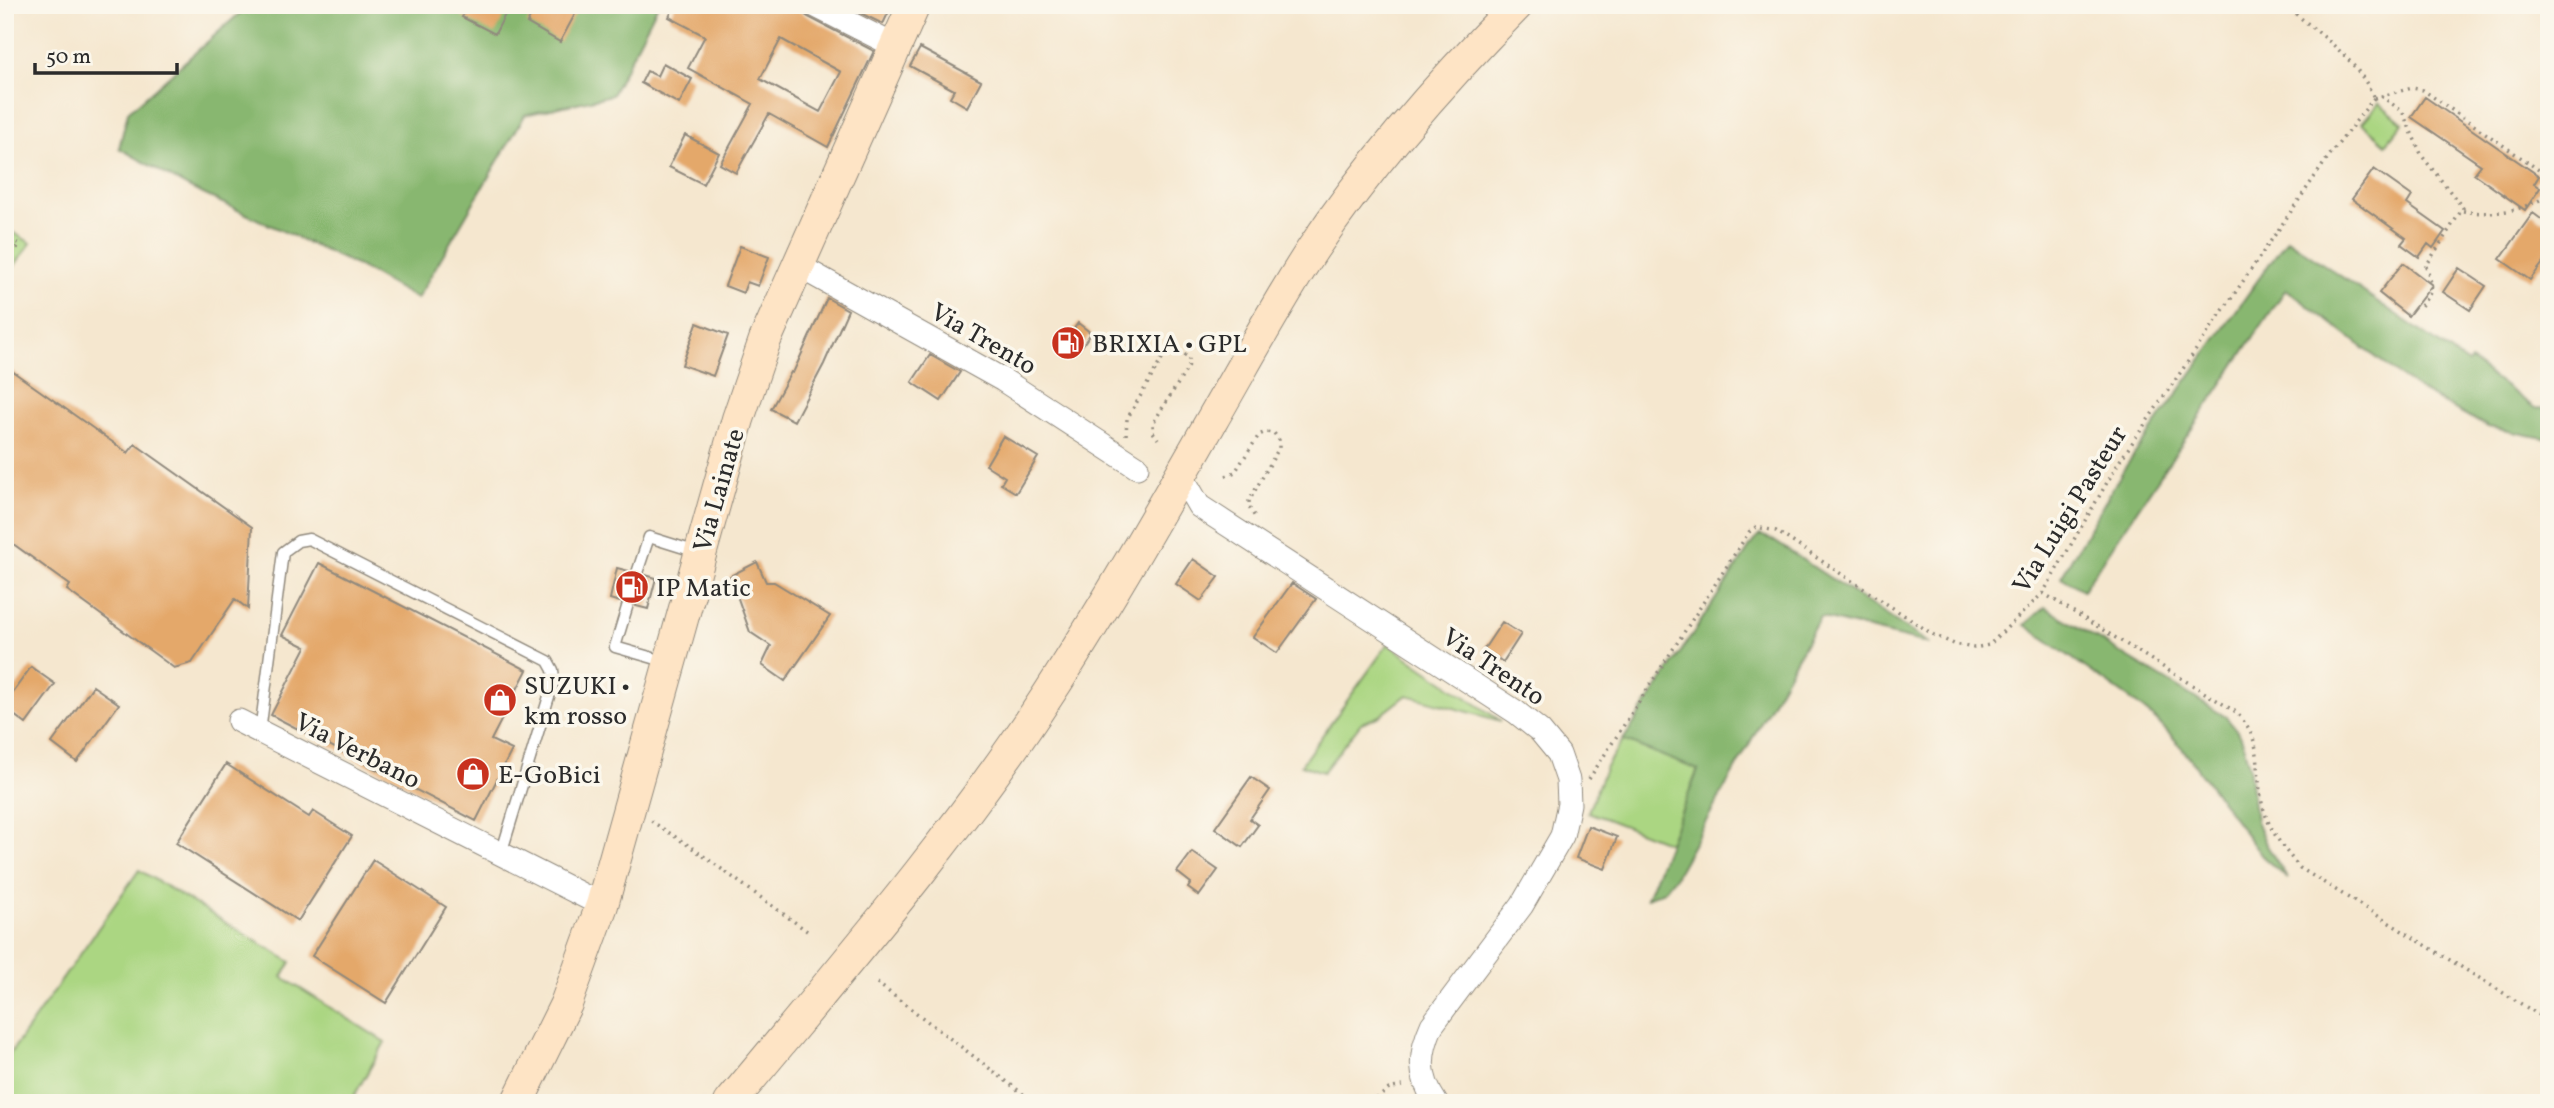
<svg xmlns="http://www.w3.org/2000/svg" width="2554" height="1108" viewBox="0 0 2554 1108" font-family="Vollkorn,serif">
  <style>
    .green { fill: #abd682; stroke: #6b8056; stroke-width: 2 }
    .forest { fill: #88b770; stroke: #5a714e; stroke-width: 2 }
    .building { fill: #e4a86a; fill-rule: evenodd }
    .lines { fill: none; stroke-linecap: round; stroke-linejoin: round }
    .service-casing { stroke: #90897d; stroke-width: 13 }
    .minor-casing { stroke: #90897d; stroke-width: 25 }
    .secondary-casing { stroke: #90897d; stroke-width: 34 }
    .path { stroke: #90897d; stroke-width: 3.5; stroke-dasharray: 2 5; stroke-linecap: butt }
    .service { stroke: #fff; stroke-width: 10 }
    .minor { stroke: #fff; stroke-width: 23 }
    .secondary { stroke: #fee4c5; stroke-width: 32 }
    .labels { text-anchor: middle; stroke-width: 7; stroke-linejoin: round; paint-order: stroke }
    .street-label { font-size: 26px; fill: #2b2b2b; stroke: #fbf7ec }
    .poi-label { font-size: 26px; fill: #2b2b2b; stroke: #fbf7ec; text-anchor: start }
  </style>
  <rect width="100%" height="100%" fill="#fbf7ec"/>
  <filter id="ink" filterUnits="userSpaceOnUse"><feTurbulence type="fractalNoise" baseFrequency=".0143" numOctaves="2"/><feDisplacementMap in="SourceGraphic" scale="14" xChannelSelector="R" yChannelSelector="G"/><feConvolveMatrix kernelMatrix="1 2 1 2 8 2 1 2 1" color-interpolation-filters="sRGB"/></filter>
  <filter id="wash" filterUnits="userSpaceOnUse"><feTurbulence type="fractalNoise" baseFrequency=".00686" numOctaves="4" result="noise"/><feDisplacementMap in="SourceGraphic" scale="28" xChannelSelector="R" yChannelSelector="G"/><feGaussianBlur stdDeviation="1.57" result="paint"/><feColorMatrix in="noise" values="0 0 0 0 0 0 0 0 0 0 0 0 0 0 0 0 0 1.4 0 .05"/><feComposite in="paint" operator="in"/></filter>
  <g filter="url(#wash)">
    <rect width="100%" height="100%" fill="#f5e7cf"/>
    <!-- green -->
    <path class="green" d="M2379,103L2403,123L2386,144L2362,123Z
      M5,228L31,243L5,279Z
      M1388,644L1501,721L1407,695L1380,716L1361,723L1323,772L1301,765Z
      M1623,740L1698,769L1669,843L1588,812L1606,766Z
      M139,870L291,962L282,977L385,1042L350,1103H17L5,1097L7,1058Z"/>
    <!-- forest -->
    <path class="forest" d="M249,5H658L612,95L525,115L417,299L360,267L188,187L119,148L128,112Z
      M2287,239L2468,364L2471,361L2535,408L2549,409V439L2488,427L2419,390L2286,289L2083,590L2061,577L2124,469Z
      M1760,535L1771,539L1930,644L1820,617L1675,877L1664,891L1647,898L1698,770L1623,740L1753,542Z
      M2045,607L2226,717L2241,736L2249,766L2256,821L2266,844L2288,879L2262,856L2179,744L2156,720L2134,702L2025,625Z"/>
    <g id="blocks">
      <!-- building -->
      <path class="building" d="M469,5H510L495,34L462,17Z
        M537,5H580L560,42L527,23Z
        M675,5H791L808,17L874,51L828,147L769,114L736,173L720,164L753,104L688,68L705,36L669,17ZM781,39L841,72L820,112L760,79Z
        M854,5H892L883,24L852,9Z
        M920,48L981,81L967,107L950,97L954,90L910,66Z
        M663,63L692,79L679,104L641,83L647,71L657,76Z
        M2425,97L2539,176L2534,184L2540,188L2525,210L2474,174L2481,165L2411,117Z
        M685,135L719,153L703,184L669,167Z
        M2374,169L2412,196L2407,204L2445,231L2433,248L2428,244L2419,257L2401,244L2406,238L2352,199Z
        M2533,213L2549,225V255L2530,280L2500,259Z
        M740,246L769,257L758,286L747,282L743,293L725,286Z
        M2403,263L2432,285L2408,316L2379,293Z
        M2459,268L2486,286L2470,310L2443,292Z
        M827,298L848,310L824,364L794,421L771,409L791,372L793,373Z
        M697,323L728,335L713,376L682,365Z
        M1078,323L1091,333L1079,350L1066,340Z
        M930,355L960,372L941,401L912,382Z
        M5,366L128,453L135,444L252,527L248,609L235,599L192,663L174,668L67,590L70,585L5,538Z
        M1003,436L1038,457L1016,493L1001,484L1005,477L986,465Z
        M1193,559L1219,577L1201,601L1176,584Z
        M757,562L766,582H774L830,616L785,681L762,665L771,646L750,632L730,576Z
        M319,563L527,670L491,740L512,750L476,821L271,715L306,647L282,635Z
        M617,568L629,571L631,578L635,581L642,579L645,575L656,578L648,609L636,606L634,599L630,596L623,598L620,602L610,599Z
        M1292,583L1316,599L1277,653L1253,637Z
        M1502,622L1521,634L1503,662L1484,649Z
        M31,667L55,684L26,724L5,708V703Z
        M93,686L119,704L77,762L52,743Z
        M226,764L309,817L313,811L352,836L298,921L176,843Z
        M1251,777L1270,790L1250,819L1258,825L1242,847L1215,828Z
        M1588,826L1617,837L1605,869L1576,858Z
        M1192,852L1218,870L1199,896L1188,888L1191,883L1177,872Z
        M373,860L446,907L386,1003L312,956Z"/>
    </g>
  </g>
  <g filter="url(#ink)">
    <use href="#blocks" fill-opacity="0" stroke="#90897d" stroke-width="2"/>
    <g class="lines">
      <!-- service casing -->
      <g class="service-casing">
        <path id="service" d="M637,573L649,537L697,552
          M628,604L615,647L667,662
          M260,732L283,552L298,541L309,539L548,661L553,670L554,680L501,854"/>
      </g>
      <!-- minor casing -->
      <g class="minor-casing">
        <path id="minor" d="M814,5L895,46
          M797,265L1003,380L1137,467
          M1181,475L1199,506L1516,712L1540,731L1559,754L1568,780L1569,804L1562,836L1522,905L1432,1025C1419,1054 1418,1076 1436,1103
          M239,721L602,905"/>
      </g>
      <!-- secondary casing -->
      <g class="secondary-casing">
        <path id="secondary" d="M517,1103L566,1004L602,905L738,419L765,340L914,5
          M730,1103C840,970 954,839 1048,695C1106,606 1159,513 1212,420C1245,363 1276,305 1312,250C1371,161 1442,81 1517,5"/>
      </g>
      <!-- path -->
      <path class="path" d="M2285,5C2318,33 2357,58 2374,98
        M2381,96L2402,111L2422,156L2463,208L2426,266C2434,293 2435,286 2418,310
        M2374,98L2412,88L2423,90L2549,177
        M2463,211C2494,216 2522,211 2549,195
        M5,235L20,244L5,264
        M1126,435L1127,419L1163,357L1175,350L1189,357V366L1153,423V432L1158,439
        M1226,476L1235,472L1259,435L1266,432L1274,433L1279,440V448L1249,501L1250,509L1255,517
        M2043,593L2236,712C2264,744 2255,760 2261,798C2266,826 2282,847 2300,868L2549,1021
        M1589,779L1749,532L1756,527L1776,531L1934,635L1954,644L1974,648L1989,645L2043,593L2119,462L2329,156L2374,98
        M651,821L691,847L807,931
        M877,983L1035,1103
        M1371,1103L1389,1089L1406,1085"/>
      <!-- service -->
      <use href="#service" class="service"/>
      <!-- minor -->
      <use href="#minor" class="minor"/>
      <!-- secondary -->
      <use href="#secondary" class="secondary"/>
    </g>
  </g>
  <!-- icons -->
  <defs>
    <g id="fuel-disc" transform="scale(1.75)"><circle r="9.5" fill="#c8321e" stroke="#fbf7ec"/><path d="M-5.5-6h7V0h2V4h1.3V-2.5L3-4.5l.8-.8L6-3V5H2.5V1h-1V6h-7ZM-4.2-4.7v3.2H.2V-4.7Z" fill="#fff"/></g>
    <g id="shop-disc" transform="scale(1.75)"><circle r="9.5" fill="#c8321e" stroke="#fbf7ec"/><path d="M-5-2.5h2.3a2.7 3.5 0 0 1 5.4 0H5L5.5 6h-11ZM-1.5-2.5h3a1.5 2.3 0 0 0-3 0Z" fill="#fff"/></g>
  </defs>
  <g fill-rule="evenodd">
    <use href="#fuel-disc" x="1068" y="343"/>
    <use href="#fuel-disc" x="632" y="587"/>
    <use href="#shop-disc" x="500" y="700"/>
    <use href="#shop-disc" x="473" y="774"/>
  </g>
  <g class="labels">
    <!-- street labels -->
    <g class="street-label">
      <text transform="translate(984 338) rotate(30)" y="9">Via Trento</text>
      <text transform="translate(718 490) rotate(-74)" y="9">Via Lainate</text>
      <text transform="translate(2069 509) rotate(-58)" y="9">Via Luigi Pasteur</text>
      <text transform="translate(1494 666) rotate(34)" y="9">Via Trento</text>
      <text transform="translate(358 750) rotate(27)" y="9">Via Verbano</text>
    </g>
    <!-- poi labels -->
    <g class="poi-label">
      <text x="1092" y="352">BRIXIA • GPL</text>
      <text x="656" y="596">IP Matic</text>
      <text x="524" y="694">SUZUKI •<tspan x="524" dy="30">km rosso</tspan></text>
      <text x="498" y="783">E-GoBici</text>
    </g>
  </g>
  <!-- margin -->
  <rect width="2554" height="1108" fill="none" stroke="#fbf7ec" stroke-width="28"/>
  <!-- scale -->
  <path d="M35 63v10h142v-10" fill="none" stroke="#2b2b2b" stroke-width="3.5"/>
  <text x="46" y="63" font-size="21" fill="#2b2b2b" stroke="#fbf7ec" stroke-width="5" paint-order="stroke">50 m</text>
</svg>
